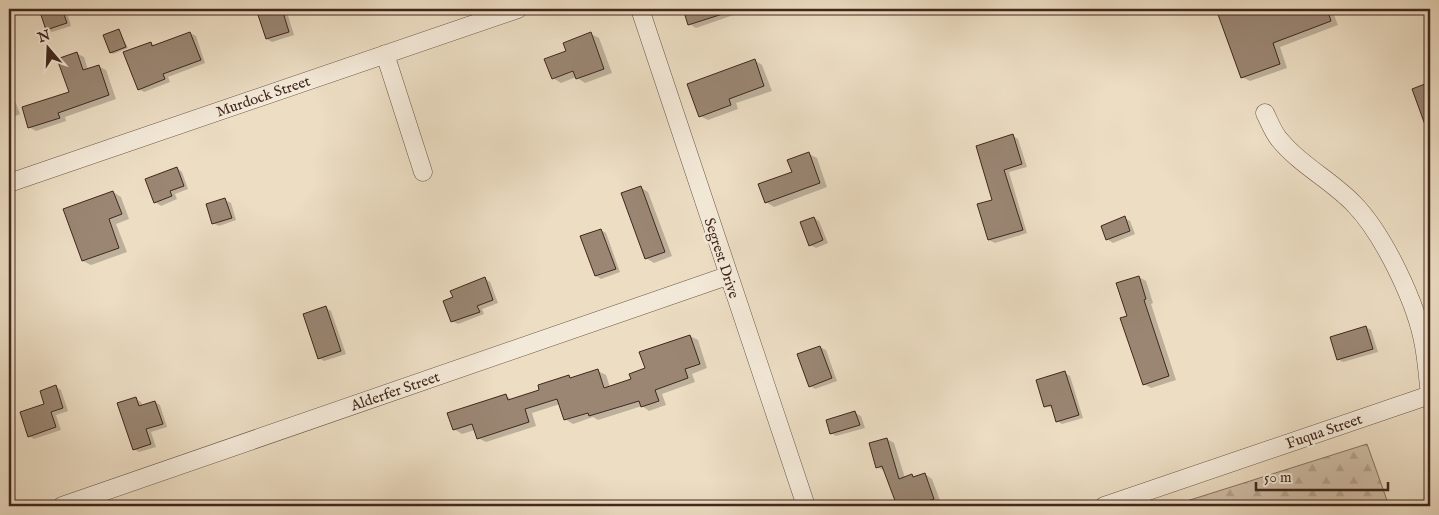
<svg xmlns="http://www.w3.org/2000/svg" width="1439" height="515" viewBox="0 0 1439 515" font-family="'IM FELL English',serif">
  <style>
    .forest { fill: url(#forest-firs); stroke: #887262 }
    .shadow { fill: #0003 }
    .building { fill: #9a8673; stroke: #41271c }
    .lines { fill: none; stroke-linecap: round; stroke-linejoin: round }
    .minor-casing { stroke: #6c5446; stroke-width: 19 }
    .minor { stroke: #f3e9d8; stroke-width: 18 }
    .labels { text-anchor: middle; stroke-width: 5; stroke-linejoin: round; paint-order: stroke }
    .street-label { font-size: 15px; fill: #41271c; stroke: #f3e9d8 }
  </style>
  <defs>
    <pattern id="forest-firs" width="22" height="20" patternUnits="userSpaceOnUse" patternTransform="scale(1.25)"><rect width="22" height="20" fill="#cfbea7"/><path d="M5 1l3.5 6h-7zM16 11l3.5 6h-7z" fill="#b3a38f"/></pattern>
  </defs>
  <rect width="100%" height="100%" fill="#ecddc3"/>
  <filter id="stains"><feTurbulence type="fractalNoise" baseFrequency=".004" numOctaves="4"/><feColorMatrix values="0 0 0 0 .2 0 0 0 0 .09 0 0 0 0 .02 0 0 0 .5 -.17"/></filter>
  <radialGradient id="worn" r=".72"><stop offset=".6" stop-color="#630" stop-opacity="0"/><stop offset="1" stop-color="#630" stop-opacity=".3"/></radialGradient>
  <!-- forest -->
  <path class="forest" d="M1367,444L1389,506H1171Z"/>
  <!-- shadow -->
  <path class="shadow" d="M41,9H66L71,26L52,32L47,29Z
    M267,9H286L294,35L272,42L267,39L258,12Z
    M684,9H751L696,28L689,24Z
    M1218,9H1349L1334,15L1338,25L1280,47L1287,68L1250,81L1242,77Z
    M119,31L128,48L113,54L111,52Z
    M190,33L196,36L205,63L168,77L170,82L144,92L139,89L151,43L155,46Z
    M591,34L599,38L612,73L585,83L576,77L561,83L553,78L567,52Z
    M76,53L84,57L88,70L98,66L106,70L116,99L65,117L66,121L36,131L29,127L71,93Z
    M754,60L762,65L772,91L736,103L738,109L708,120L700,116Z
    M9,96L14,98L20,114L9,119Z
    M1013,136L1018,139L1027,167L1009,172L1027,233L995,243L989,240L994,201Z
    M809,154L817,158L827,187L774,207L766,202Z
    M177,168L182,172L188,189L175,194L177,199L161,206L155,202L147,180Z
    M640,187L648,192L672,256L654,263L646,258Z
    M113,192L121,197L129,219L116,224L127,252L91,265L83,261Z
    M225,200L231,203L236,220L219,226L213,223Z
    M814,218L819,221L828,243L816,248L810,245Z
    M1124,218L1130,221L1135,234L1113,243L1107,239L1103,226Z
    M601,230L606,233L620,272L601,279L596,276Z
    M1139,277L1146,281L1153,303L1151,304L1176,380L1151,388L1144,384L1129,317Z
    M485,279L490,282L498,303L482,309L484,314L458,324L452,321Z
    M326,308L331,311L346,354L324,361L319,358Z
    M1366,327L1371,330L1378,352L1343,362L1338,359Z
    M690,336L698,340L707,368L692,374L695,382L662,394L666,405L649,411L642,406L598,420L593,417L573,424L565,419L560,404L532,413L536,426L486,442L478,438L475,430L462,434L454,429L506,396L513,400L541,391L569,377L573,379L598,371L606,375L610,387L633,380Z
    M820,347L826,350L837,381L815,389L810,386Z
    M1065,373L1070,376L1083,418L1062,424L1057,421L1053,408L1045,406Z
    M56,387L61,390L68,411L56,415L61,430L34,439L29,436Z
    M136,399L141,402L143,406L155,402L160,405L167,427L151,432L156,447L139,452L134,449Z
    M855,413L861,416L865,428L836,436L831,433Z
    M887,439L894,443L905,478L925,474L932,479L941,503L931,506H898L885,471L877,467Z
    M219,503L225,506H208Z"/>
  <!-- building -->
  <path class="building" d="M39,9H62L67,23L46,30Z
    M256,9H282L289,32L266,39Z
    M683,9H728L729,12L688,25Z
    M1216,9H1327L1331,21L1273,43L1280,64L1241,78Z
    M119,29L126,47L110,53L103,35Z
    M190,32L201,60L163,74L165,79L138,90L123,52L151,42L152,46Z
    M591,32L604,69L576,79L573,71L552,79L544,59L566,51L563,43Z
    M77,52L83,70L99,65L109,95L58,113L60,118L28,128L22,107L69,92L57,59Z
    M755,59L764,86L729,99L731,105L699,117L687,84Z
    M1430,82V133H1428L1412,89Z
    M1013,134L1022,164L1004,170L1023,230L988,240L977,204L992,200L976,146Z
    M809,152L820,183L765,203L758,184L792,172L787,160Z
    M177,167L184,186L170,191L172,196L154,203L145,179Z
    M641,186L665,252L645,259L621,193Z
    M113,191L122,214L109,219L119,248L82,261L63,209Z
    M225,198L232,218L212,224L206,204Z
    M1125,216L1130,231L1106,240L1101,226Z
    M814,217L823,240L809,246L800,222Z
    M601,229L616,269L595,276L580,236Z
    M1139,276L1146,299L1144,300L1169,376L1143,385L1120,318L1127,316L1116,283Z
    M485,277L493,300L477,306L480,312L451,322L443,301L453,297L450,291Z
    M326,306L341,351L318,359L303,314Z
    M1366,326L1373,349L1337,360L1330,337Z
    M690,335L700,364L685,369L688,378L655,390L659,401L641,407L639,401L589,416L588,413L564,420L557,399L525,409L529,422L477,439L472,424L453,430L447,413L506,394L508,400L539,390L538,385L569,375L570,378L598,369L604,388L631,379L629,374L645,368L639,352Z
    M820,346L832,378L809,387L797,354Z
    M1065,371L1079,415L1056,422L1051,405L1044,407L1036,380Z
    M56,385L63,408L51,412L56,427L28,437L20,412L44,404L40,391Z
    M136,397L139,406L155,401L163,424L146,429L151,444L133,450L117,403Z
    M855,411L860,425L830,434L826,420Z
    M887,438L899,479L912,474L913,477L925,473L934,499L914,506H897L882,466L876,468L869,443Z"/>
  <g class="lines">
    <!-- minor casing -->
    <g class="minor-casing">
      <path id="minor" d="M640,9L806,506
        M385,54L423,172
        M1265,113C1269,121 1273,132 1279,139C1300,165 1331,180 1354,204C1384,235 1417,304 1424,346C1427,362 1428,379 1430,395
        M9,183L518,9
        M62,506L727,276
        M1104,506L1430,395"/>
    </g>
    <!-- minor -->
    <use href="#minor" class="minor"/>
  </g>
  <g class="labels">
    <!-- street labels -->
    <g class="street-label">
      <text transform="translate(263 96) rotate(-19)" y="5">Murdock Street</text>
      <text transform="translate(722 258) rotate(72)" y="5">Segrest Drive</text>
      <text transform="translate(395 391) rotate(-19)" y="5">Alderfer Street</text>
      <text transform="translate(1324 431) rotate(-19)" y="5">Fuqua Street</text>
    </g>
  </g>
  <!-- margin -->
  <rect width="1439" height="515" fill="none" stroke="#ecddc3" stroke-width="30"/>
  <rect x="10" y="10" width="1419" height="495" fill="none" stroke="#41271c" stroke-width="2.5"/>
  <rect x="15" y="15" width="1409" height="485" fill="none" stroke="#41271c"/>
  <!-- north arrow -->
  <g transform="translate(48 48) rotate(341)" stroke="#f3e9d8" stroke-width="4" paint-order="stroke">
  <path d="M0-4L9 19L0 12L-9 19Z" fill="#41271c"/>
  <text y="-8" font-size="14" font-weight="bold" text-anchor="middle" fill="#41271c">N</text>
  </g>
  <!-- scale -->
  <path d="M1256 482v8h132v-8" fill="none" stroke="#41271c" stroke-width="2.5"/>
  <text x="1264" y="482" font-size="15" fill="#41271c" stroke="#f3e9d8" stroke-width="4" paint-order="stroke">50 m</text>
  <rect width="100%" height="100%" filter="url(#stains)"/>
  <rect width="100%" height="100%" fill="url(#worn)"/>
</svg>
